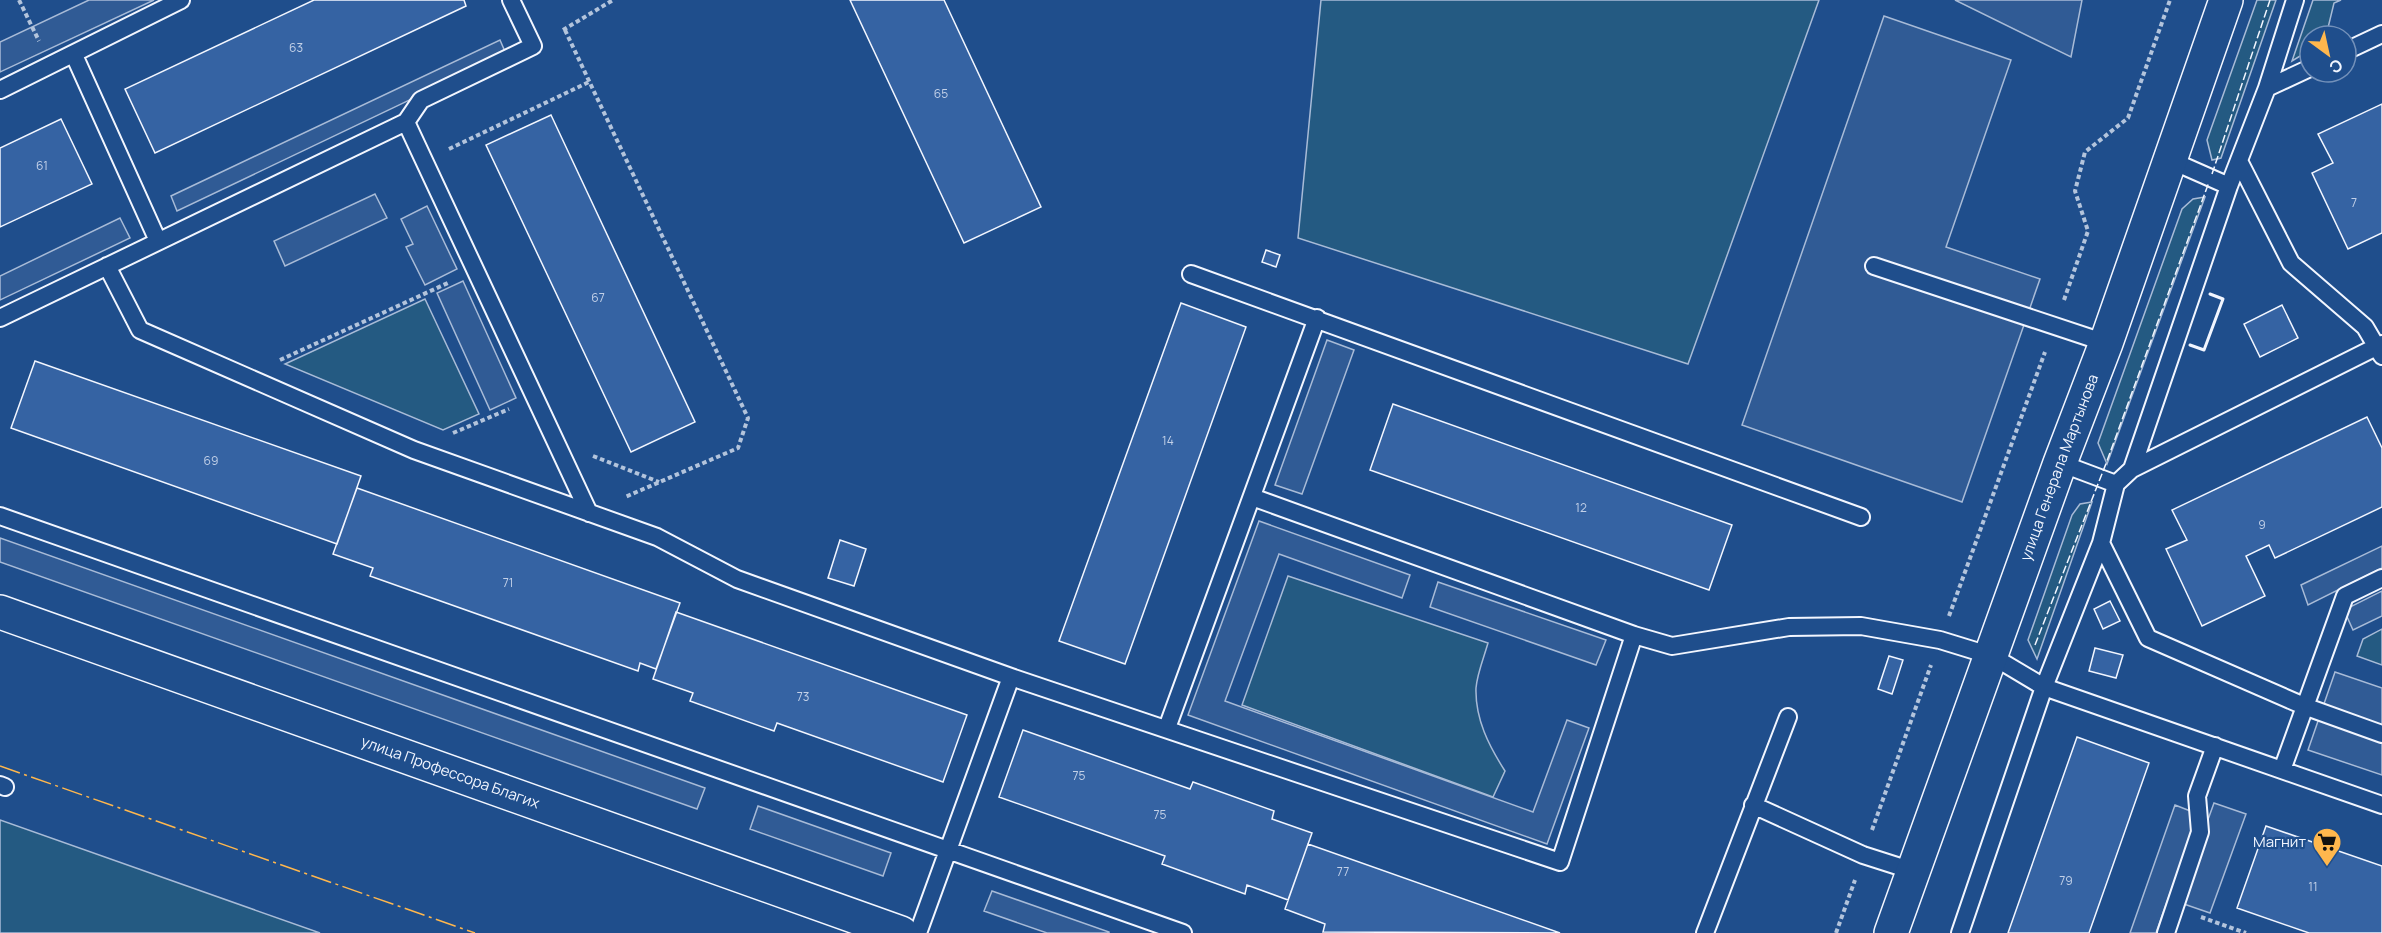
<svg xmlns="http://www.w3.org/2000/svg" width="2382" height="933" viewBox="0 0 2382 933" font-family="Manrope,sans-serif">
  <style>
    .green { fill: #245a82; stroke: #a8bbd7; stroke-width: 1.5 }
    .parking { fill: #305b95; stroke: #a8bbd7; stroke-width: 1.5 }
    .building { fill: #3563a3; stroke: #f2f6ff; stroke-width: 1.5 }
    .lines { fill: none; stroke-linecap: round; stroke-linejoin: round }
    .lane-casing { stroke: #f2f6ff; stroke-width: 20 }
    .street-casing { stroke: #f2f6ff; stroke-width: 36 }
    .secondary-casing { stroke: #f2f6ff; stroke-width: 36 }
    .path { stroke: #b3c4dc; stroke-width: 4; stroke-dasharray: 4.5 3; stroke-linecap: butt }
    .lane { stroke: #1f4e8c; stroke-width: 16 }
    .street { stroke: #1f4e8c; stroke-width: 33 }
    .secondary { stroke: #1f4e8c; stroke-width: 33 }
    .fence { stroke: #f2f6ff; stroke-width: 1.5; stroke-dasharray: 8 3; stroke-linecap: butt }
    .wall { stroke: #f2f6ff; stroke-width: 3 }
    .power { stroke: #ffb74d; stroke-width: 1.5; stroke-dasharray: 21 4.5 3 4.5; stroke-linecap: butt }
    .labels { text-anchor: middle; stroke-width: 4.5; stroke-linejoin: round; paint-order: stroke }
    .number-label { font-size: 12px; fill: #c3d1e8 }
    .street-label { font-size: 15px; fill: #f2f6ff; stroke: #1f4e8c }
    .poi-label { font-size: 15px; fill: #f2f6ff; stroke: #1f4e8c; text-anchor: end }
  </style>
  <rect width="100%" height="100%" fill="#1f4e8c"/>
  <!-- green -->
  <path class="green" d="M1321,0H1819L1688,364L1298,238Z
    M2257,0H2276L2221,158L2212,160L2207,140Z
    M2313,0H2341L2334,3L2326,36H2310V50L2292,61Z
    M2205,197L2107,464L2098,443L2182,209L2193,199Z
    M425,299L479,414L443,430L285,364Z
    M2092,502L2037,659L2028,640L2072,515L2080,504Z
    M1288,576L1488,643C1484,657 1477,674 1476,688C1475,719 1489,746 1505,771L1493,797L1242,705Z
    M2382,629V665L2357,656L2363,639Z
    M0,820L320,933H0Z"/>
  <!-- parking -->
  <path class="parking" d="M89,0H154L0,72V42Z
    M1955,0H2082L2071,57Z
    M1884,16L2011,60L1946,247L2040,279L1962,502L1742,425Z
    M500,40L506,54L177,211L171,196Z
    M375,194L387,218L285,266L274,241Z
    M427,206L457,269L425,285L406,247L413,244L401,219Z
    M120,218L130,238L0,300V276Z
    M463,281L516,398L490,410L437,293Z
    M1327,340L1354,350L1302,494L1275,485Z
    M1259,521L1410,575L1402,598L1279,554L1225,701L1533,812L1567,720L1589,728L1547,844L1188,715Z
    M0,538L705,788L697,809L0,562Z
    M2382,546V568L2308,605L2301,585Z
    M1438,582L1606,640L1596,665L1430,607Z
    M2382,591V616L2353,630L2344,610Z
    M2335,672L2382,688V775L2308,750Z
    M2214,803L2246,814L2210,913L2178,902Z
    M2175,805L2198,814L2156,933H2130Z
    M758,806L891,853L883,876L750,829Z
    M992,891L1109,932V933H1047L984,911Z"/>
  <!-- building -->
  <path class="building" d="M314,0H464L466,6L155,153L125,89Z
    M850,0H944L1041,207L964,243Z
    M2382,104V233L2348,249L2312,173L2333,163L2318,134Z
    M551,115L695,422L631,452L486,145Z
    M61,119L92,184L0,227V148Z
    M1266,250L1280,255L1276,267L1262,262Z
    M1181,303L1246,327L1125,664L1059,641Z
    M2282,305L2298,338L2260,357L2244,324Z
    M35,361L361,476L337,544L11,428Z
    M1393,404L1732,525L1709,590L1370,470Z
    M2367,417L2382,448V507L2275,558L2269,545L2246,556L2265,596L2202,626L2166,549L2187,540L2172,510Z
    M357,488L680,603L656,669L640,663L638,671L370,576L373,568L333,554Z
    M840,540L866,549L854,586L828,578Z
    M2110,601L2120,621L2103,629L2094,609Z
    M676,612L967,715L943,782L777,723L774,731L690,701L693,693L653,679Z
    M2095,648L2123,655L2116,678L2089,671Z
    M1889,656L1903,660L1892,694L1878,689Z
    M1023,730L1190,789L1193,782L1274,811L1272,819L1312,833L1288,900L1247,885L1245,894L1162,864L1165,856L999,797Z
    M2077,737L2149,763L2089,933H2008Z
    M2266,826L2382,866V933H2309L2237,908Z
    M1308,844L1560,933L1323,932L1325,924L1285,909Z"/>
  <g class="lines">
    <!-- lane casing -->
    <g class="lane-casing">
      <path id="lane" d="M2346,51L2382,34
        M74,55L158,241
        M2267,88L2310,68
        M0,90L181,0
        M406,122L589,513
        M2170,160L2229,186
        M2239,161L2291,263L2365,327L2382,356
        M107,266L140,330L414,450L657,537L737,579L1011,677L1560,862L1634,635
        M1874,266L2106,343
        M1191,274L1861,517
        M0,318L406,122L421,100L533,46L511,0
        M2060,463L2116,484
        M2132,469L2382,344
        M1252,497L1634,635L1672,646L1789,627L1861,626L1940,640L1992,656L2044,687L2382,805
        M0,516L1183,933
        M2101,543L2148,638L2304,706L2382,734
        M1167,728L1317,318
        M2282,770L2345,596L2382,578
        M0,785L5,787
        M1753,805L1863,855L1913,871
        M918,933L1011,677
        M1705,933L1788,717
        M1960,933L2044,687L2101,543L2116,484L2132,469L2229,186L2267,88L2295,0
        M2166,933L2200,832L2197,796L2215,746"/>
    </g>
    <!-- street casing -->
    <g class="street-casing">
      <g id="street">
        <path id="s1" d="M1891,933L2060,463L2106,343L2226,0"/>
      </g>
    </g>
    <!-- secondary casing -->
    <g class="secondary-casing">
      <g id="secondary">
        <path id="s2" d="M0,612L901,933"/>
      </g>
    </g>
    <!-- path -->
    <path class="path" d="M19,0L39,41
      M563,30L613,0
      M565,30L748,418L738,448L625,497
      M449,149L589,82
      M2064,300L2088,231L2075,191L2085,152L2128,118L2170,0
      M280,360L450,282
      M453,433L509,409
      M593,456L659,482
      M1949,616L2045,352
      M1872,830L1931,665
      M2201,917L2246,933
      M1836,933L1855,880"/>
    <!-- lane -->
    <use href="#lane" class="lane"/>
    <!-- street -->
    <use href="#street" class="street"/>
    <!-- secondary -->
    <use href="#secondary" class="secondary"/>
    <!-- fence -->
    <path class="fence" d="M2212,174L2270,0
      M2035,645L2107,461L2209,182"/>
    <!-- wall -->
    <path class="wall" d="M2190,345L2204,350L2223,299L2210,294"/>
    <!-- power -->
    <path class="power" d="M0,766L475,933"/>
  </g>
  <!-- icons -->
  <defs>
    <g id="supermarket-pin" transform="scale(1.5)"><path d="M0 17L-7.5 6A9.5 9.5 0 1 1 7.5 6Z" fill="#ffb74d" stroke="#1f4e8c"/><path d="M-6-5.5h2.5l.6 2H6L4.5 2H-2.5L-4.4-4H-6ZM-1.5 3.2a1.3 1.3 0 1 0 .1 0ZM3 3.2a1.3 1.3 0 1 0 .1 0Z" fill="#111"/></g>
  </defs>
  <g fill-rule="evenodd">
    <use href="#supermarket-pin" x="2327" y="842"/>
  </g>
  <g class="labels">
    <!-- number labels -->
    <g class="number-label">
      <text x="296" y="52">63</text>
      <text x="941" y="98">65</text>
      <text x="42" y="170">61</text>
      <text x="2354" y="207">7</text>
      <text x="598" y="302">67</text>
      <text x="1168" y="445">14</text>
      <text x="211" y="465">69</text>
      <text x="1581" y="512">12</text>
      <text x="2262" y="529">9</text>
      <text x="508" y="587">71</text>
      <text x="803" y="701">73</text>
      <text x="1079" y="780">75</text>
      <text x="1160" y="819">75</text>
      <text x="1343" y="876">77</text>
      <text x="2066" y="885">79</text>
      <text x="2313" y="891">11</text>
    </g>
    <!-- street labels -->
    <g class="street-label">
      <text dy="5" stroke="none"><textPath href="#s1" startOffset="495">улица Генерала Мартынова</textPath></text>
      <text dy="5" stroke="none"><textPath href="#s2" startOffset="478">улица Профессора Благих</textPath></text>
    </g>
    <!-- poi labels -->
    <g class="poi-label">
      <text x="2306" y="847">Магнит</text>
    </g>
  </g>
  <!-- north arrow -->
  <g transform="translate(2328 54) rotate(147)"><circle r="28" fill="#1f4e8c" stroke="#7391ba" stroke-width="1.5"/>
  <path d="M0-4.5L10 22L0 15L-10 22Z" fill="#ffb74d"/>
  <text y="-9" font-size="16" font-weight="bold" text-anchor="middle" fill="#f2f6ff">С</text>
  </g>
</svg>
